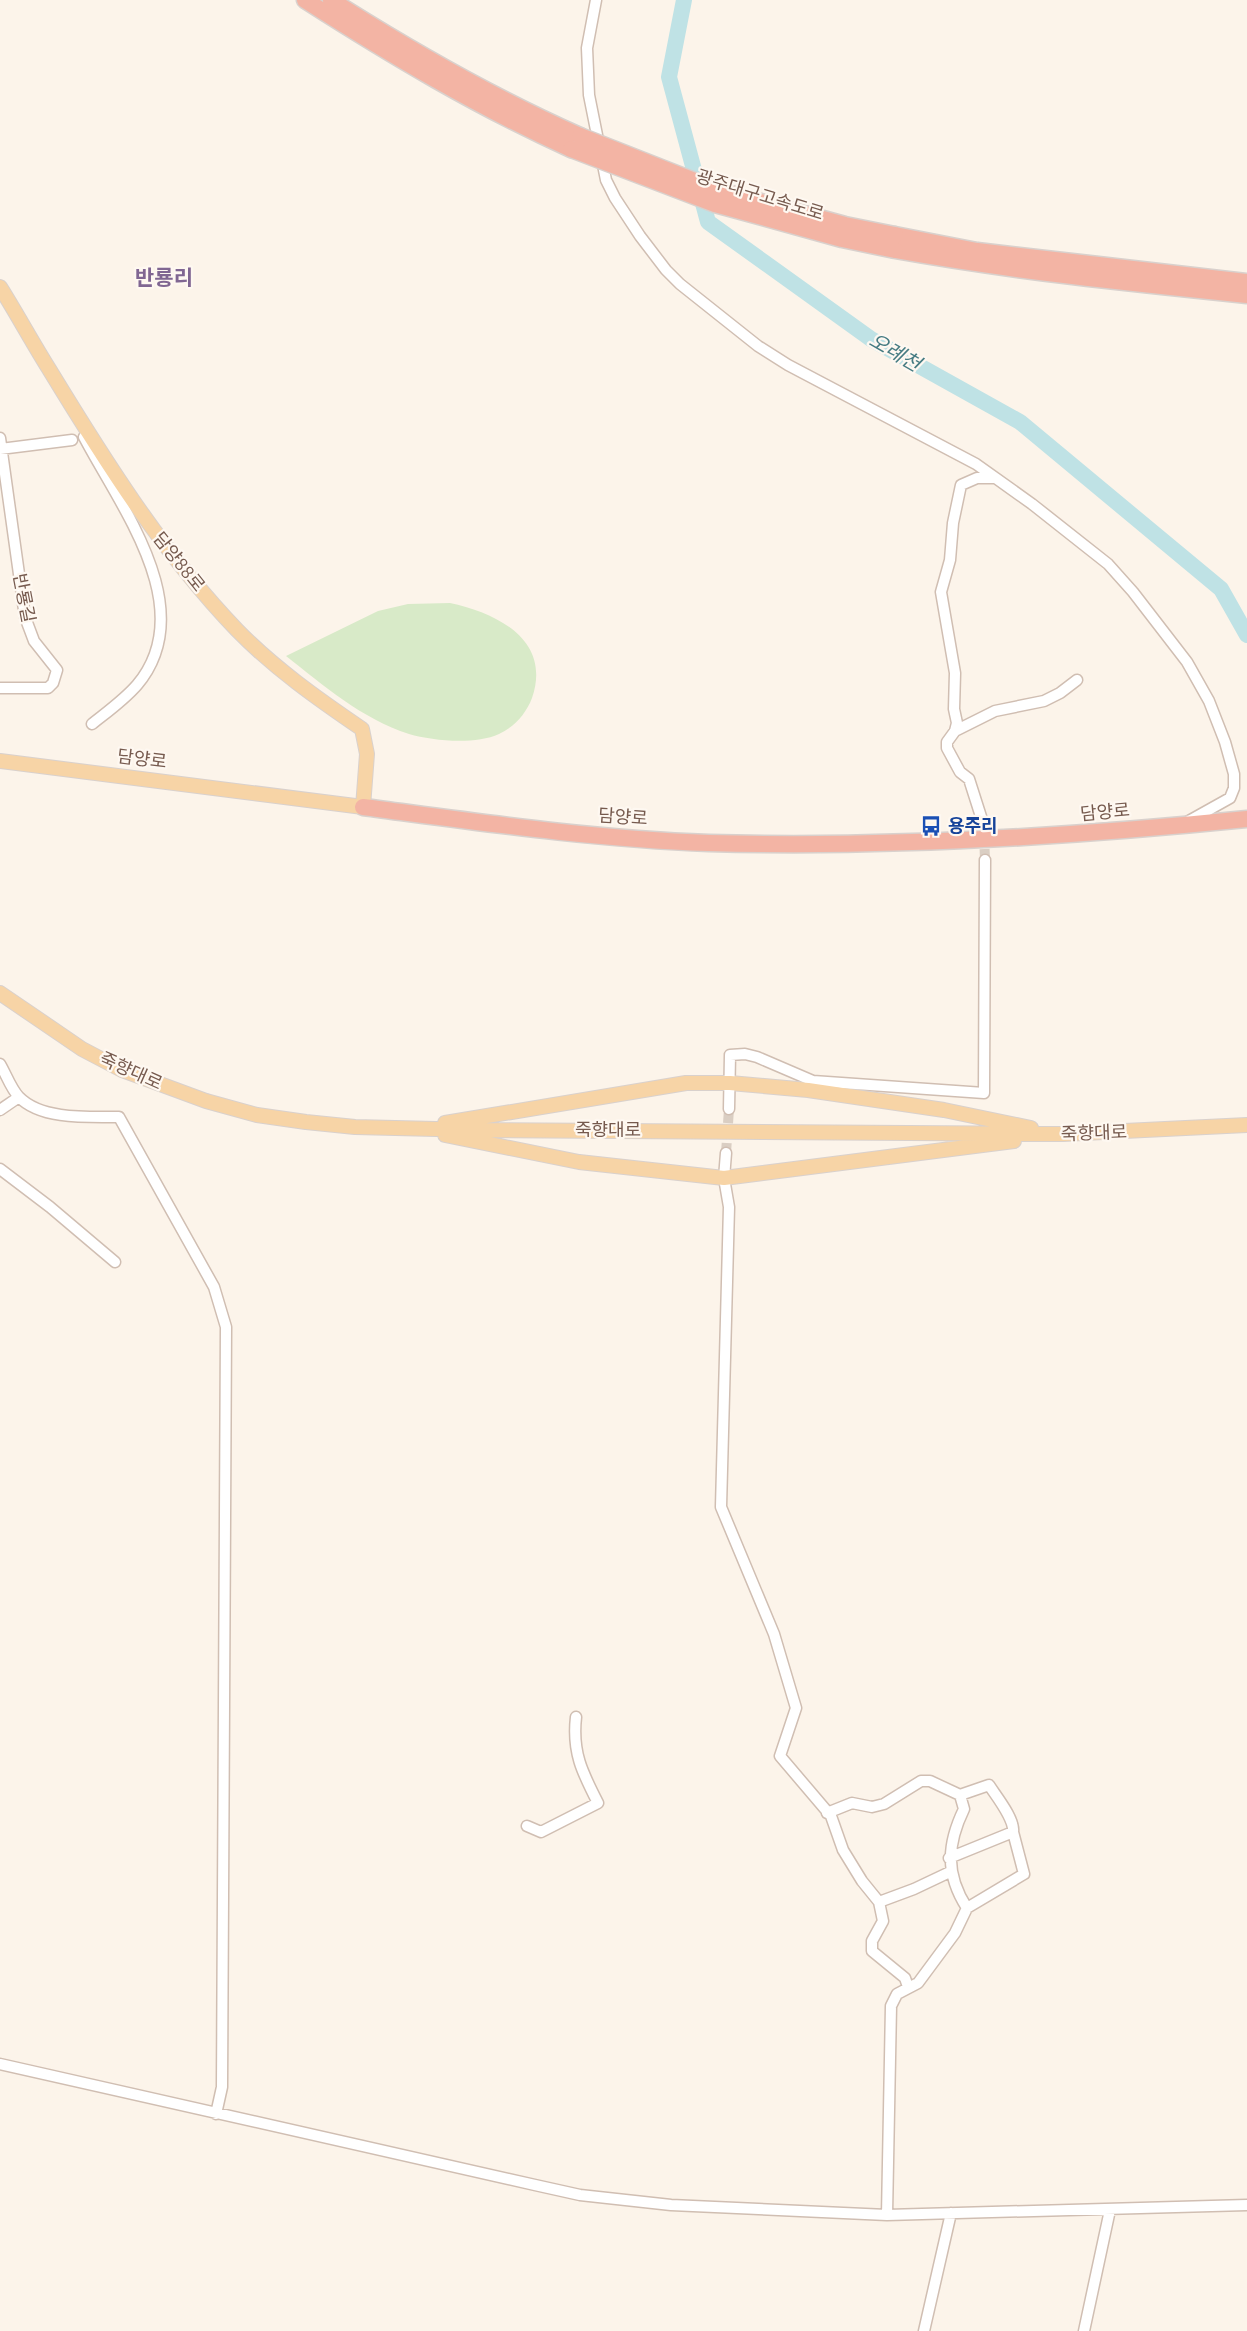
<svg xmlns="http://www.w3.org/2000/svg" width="1247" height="2331" viewBox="0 0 1247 2331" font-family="Ubuntu,'Noto Sans KR',sans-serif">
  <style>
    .green { fill: #d8eac8 }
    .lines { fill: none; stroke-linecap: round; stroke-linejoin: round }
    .river { stroke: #bfe2e5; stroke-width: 16 }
    .minor-tunnel { stroke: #dacec3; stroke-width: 10; stroke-dasharray: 10 5; stroke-linecap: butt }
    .minor-casing { stroke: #d0beb2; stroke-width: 13 }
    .major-casing { stroke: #d9d1cd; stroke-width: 16 }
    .highway-casing { stroke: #d9d1cd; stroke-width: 19 }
    .minor { stroke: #fff; stroke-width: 10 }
    .major { stroke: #f7d4a6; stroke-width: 14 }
    .highway { stroke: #f3b4a4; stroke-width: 16 }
    .highway-bridge-casing { stroke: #d9d1cd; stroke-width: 19; stroke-linecap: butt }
    .highway-bridge { stroke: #f3b4a4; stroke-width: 16 }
    .labels { text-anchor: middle; stroke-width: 4.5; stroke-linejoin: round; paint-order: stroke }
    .street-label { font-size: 18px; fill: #765a4e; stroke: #fef8f1 }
    .transit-label { font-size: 18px; font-weight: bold; fill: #164399; stroke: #fef8f1; text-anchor: start }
    .water-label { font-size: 20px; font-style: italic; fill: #457b82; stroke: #fef8f1 }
    .quarter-label { font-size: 21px; font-weight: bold; fill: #806692; stroke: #fef8f1 }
  </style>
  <rect width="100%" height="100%" fill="#fcf4ea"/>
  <!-- green -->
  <path class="green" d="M450,603C497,613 552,640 532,698C526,714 514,727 499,734C475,745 433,741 409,734C362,719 323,685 286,656L378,611L408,604Z"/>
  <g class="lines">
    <!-- river -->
    <path class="river" d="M684,0L669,77L708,222L871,339L1020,422L1221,589L1247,635"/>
    <!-- minor-tunnel -->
    <path class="minor-tunnel" d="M984,834L985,860
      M726,1153L729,1109"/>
    <!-- minor casing -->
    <g class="minor-casing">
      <path id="minor" d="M596,0L587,48L589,95L606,180L615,198L640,236L666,270L680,284L758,346L788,365L976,464L1032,504L1108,564L1133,592L1187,662L1209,701L1225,742L1234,774V788L1230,798L1187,822
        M84,437C120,506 201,609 137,685C124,700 107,712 92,724
        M0,438L25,617L34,641L57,670L53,683L48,688H0
        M0,449L72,440
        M955,731L995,711L1044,701L1060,693L1077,680
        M984,826L969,779L960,772L947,748V742L955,731L957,723L954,709L955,673L941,592L950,560L953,523L961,485L977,478H995
        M0,1064C6,1074 11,1089 19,1097C41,1120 89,1117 119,1117L214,1287L226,1327L222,2087L216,2114
        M729,1109L730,1055L745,1054L757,1057L813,1081L984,1093L985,860
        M0,1110L19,1097
        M726,1153L724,1178L729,1207L721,1507L774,1634L796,1708L780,1756L831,1816L843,1850L862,1881L879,1902L883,1921L872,1941V1951L905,1978L908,1987
        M0,1169L50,1207L115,1262
        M960,1795L964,1809C947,1844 945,1874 967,1908
        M827,1813L852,1803L872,1807L884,1804L921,1781H930L960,1795L989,1785C996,1796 1015,1819 1013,1832L1024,1874L967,1908L955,1933L918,1983L897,1994L891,2006L887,2215
        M527,1826L541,1832L598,1803C582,1772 572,1752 576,1717
        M949,1858L1013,1832
        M879,1902L914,1889L952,1871
        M0,2064L535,2185L580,2195L671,2205L887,2215L1247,2205
        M924,2331L951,2213
        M1084,2331L1110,2210"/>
    </g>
    <!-- major casing -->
    <g class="major-casing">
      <path id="major" d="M0,287C17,314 32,342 49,369C105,461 162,552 237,630C274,668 318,699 362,729L367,754L363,807L0,761
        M0,993L82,1049L122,1070L206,1101L257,1115L306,1122L355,1127L476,1130L1063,1134L1247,1125
        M445,1123L686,1083H730L808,1090L944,1110L1031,1128
        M445,1135L579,1162L724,1178L1014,1141"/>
    </g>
    <!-- highway casing -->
    <g class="highway-casing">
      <path id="highway" d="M305,0C391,55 478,107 571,149
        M331,0C413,52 492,97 580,136
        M895,235L977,251L1247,282
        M895,250C1012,271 1129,283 1247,295
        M363,807C478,822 593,839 709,843C889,848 1068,837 1247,819"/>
    </g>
    <!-- minor -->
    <use href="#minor" class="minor"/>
    <!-- major -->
    <use href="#major" class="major"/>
    <!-- highway -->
    <use href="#highway" class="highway"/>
    <!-- highway-bridge casing -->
    <g class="highway-bridge-casing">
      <path id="highway-bridge" d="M580,136L720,191L845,225L895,235
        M571,149L715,204L842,239L895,250"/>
    </g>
    <!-- highway-bridge -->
    <use href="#highway-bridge" class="highway-bridge"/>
  </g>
  <!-- icons -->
  <defs>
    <g id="bus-bare" transform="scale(1.62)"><path d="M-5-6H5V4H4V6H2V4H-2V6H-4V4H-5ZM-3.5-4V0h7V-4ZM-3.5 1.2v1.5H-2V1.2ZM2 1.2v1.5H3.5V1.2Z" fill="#1a4fb4" stroke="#fef8f1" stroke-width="2.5" paint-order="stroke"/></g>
  </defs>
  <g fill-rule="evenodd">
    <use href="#bus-bare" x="931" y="826"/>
  </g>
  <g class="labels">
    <!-- street labels -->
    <g class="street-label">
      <text transform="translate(760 195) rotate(17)" y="6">광주대구고속도로</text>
      <text transform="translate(179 562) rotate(51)" y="6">담양88로</text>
      <text transform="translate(24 598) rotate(79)" y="6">반룡길</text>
      <text transform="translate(142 759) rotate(7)" y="6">담양로</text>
      <text transform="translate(1105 812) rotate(-5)" y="6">담양로</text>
      <text transform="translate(623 817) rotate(4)" y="6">담양로</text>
      <text transform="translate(131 1071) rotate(24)" y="6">죽향대로</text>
      <text x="608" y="1136">죽향대로</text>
      <text transform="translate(1094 1133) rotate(-2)" y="6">죽향대로</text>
    </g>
    <!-- transit labels -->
    <g class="transit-label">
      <text x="948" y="832">용주리</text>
    </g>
    <!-- water labels -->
    <g class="water-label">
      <text transform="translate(895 352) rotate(30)" y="7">오례천</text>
    </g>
    <!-- quarter labels -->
    <g class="quarter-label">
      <text x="164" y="285">반룡리</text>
    </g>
  </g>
</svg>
